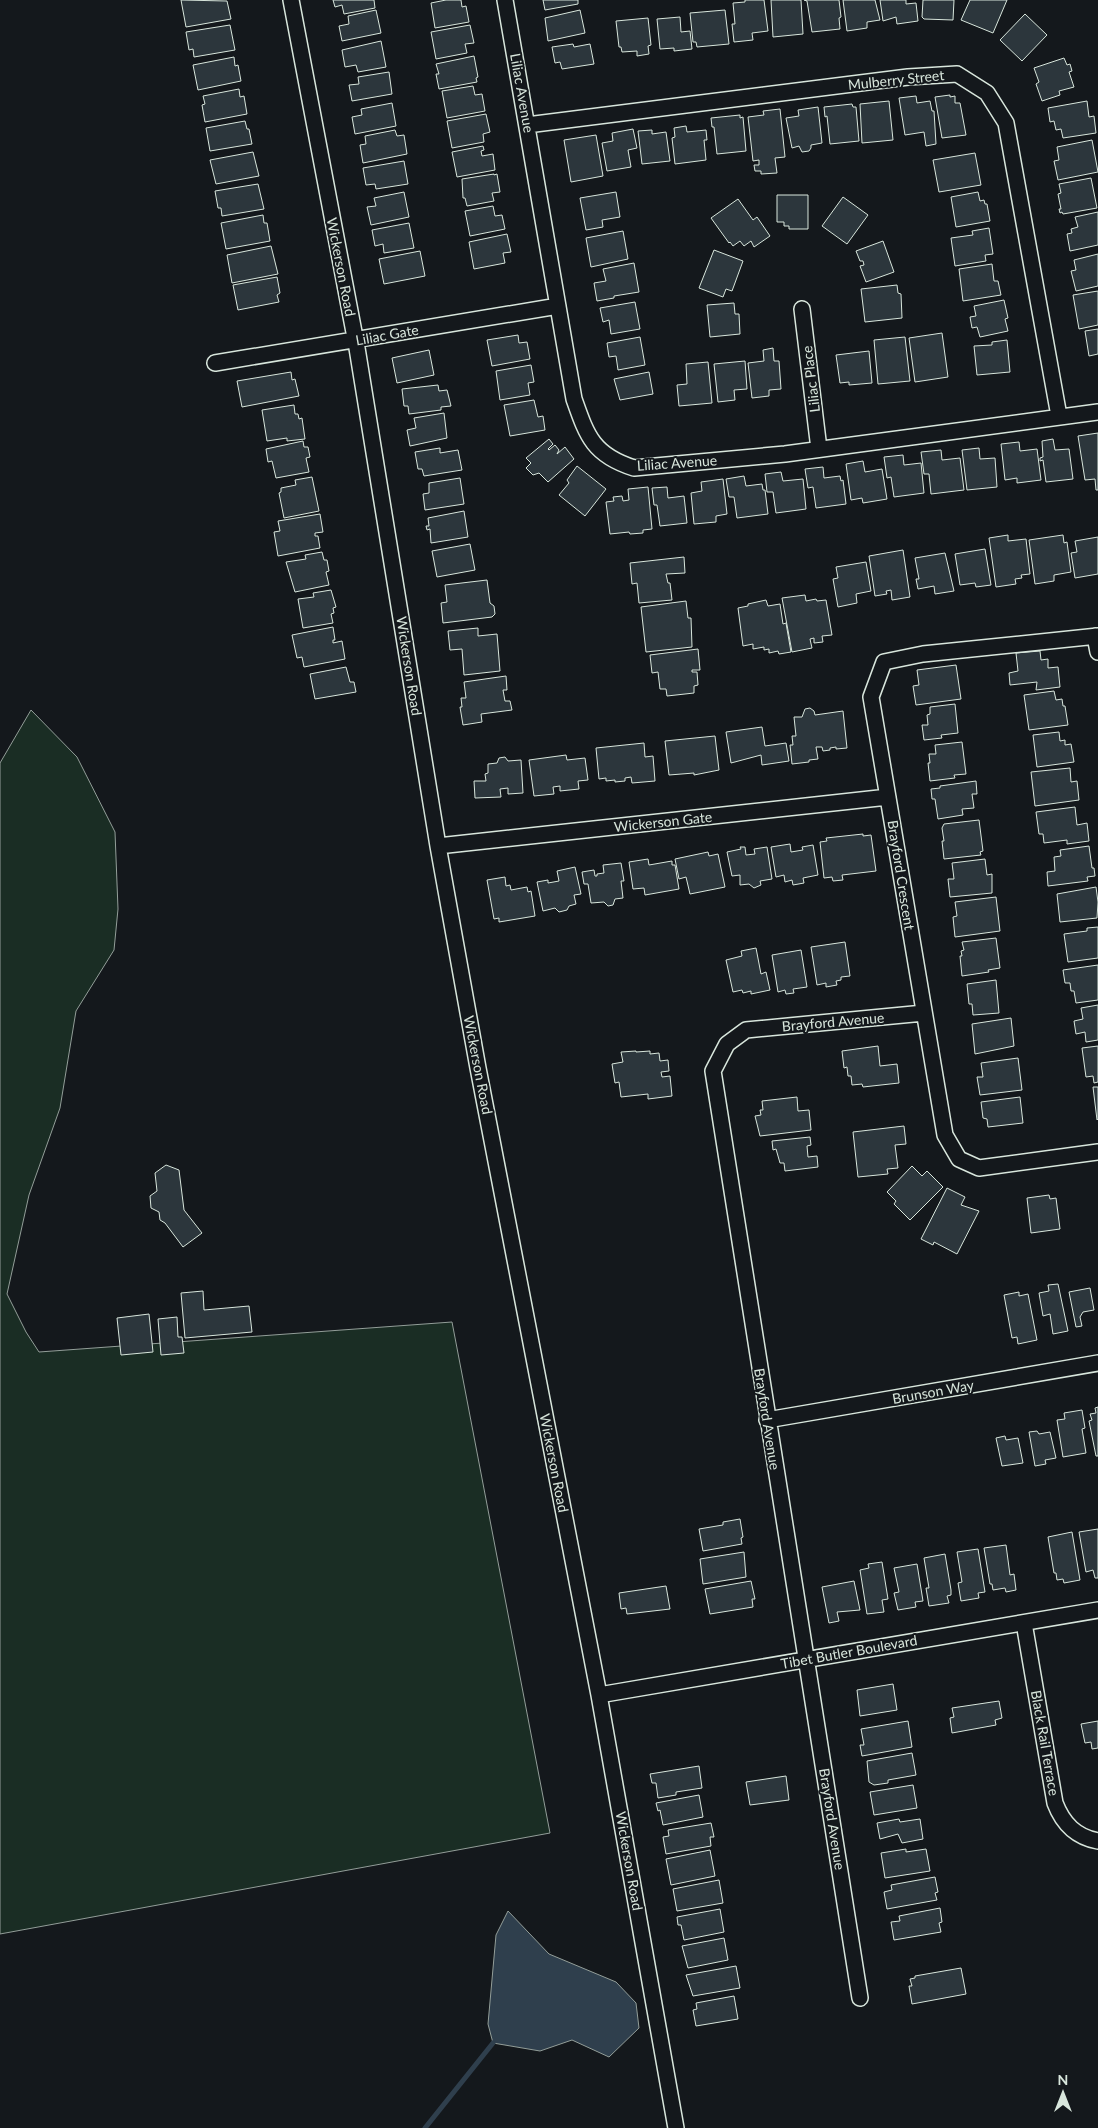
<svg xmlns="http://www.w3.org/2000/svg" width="1098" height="2128" viewBox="0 0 1098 2128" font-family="Lato,sans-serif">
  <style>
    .green { fill: #1a2d24; stroke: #939e99 }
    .water { fill: #2f3f4d; stroke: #939e99 }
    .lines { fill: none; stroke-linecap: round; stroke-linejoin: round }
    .stream { stroke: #2f3f4d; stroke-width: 5 }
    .building { fill: #2c363c; stroke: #d8e6dc }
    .street-casing { stroke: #d8e6dc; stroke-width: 18 }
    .street { stroke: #14181c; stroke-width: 15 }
    .labels { text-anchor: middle; stroke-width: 4; stroke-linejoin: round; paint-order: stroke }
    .street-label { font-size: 14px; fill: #d8e6dc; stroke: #14181c }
  </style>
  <rect width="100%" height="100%" fill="#14181c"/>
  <!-- green -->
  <path class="green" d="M31,710L77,757L115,832L118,909L114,950L76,1011L60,1108L29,1195L7,1294L26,1332L39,1352L452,1322L550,1833L0,1934V763Z"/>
  <!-- water -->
  <path class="water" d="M508,1911L549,1954L616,1982L636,2003L639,2028L609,2057L572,2040L540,2051L493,2043L488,2024L496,1935Z"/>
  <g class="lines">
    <!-- stream -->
    <path class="stream" d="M425,2128L493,2043"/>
  </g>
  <!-- building -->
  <path class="building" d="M181,0L227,1L231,19L186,27Z
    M333,0H374L375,8L344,14L342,5L335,7Z
    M446,0H461L462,7L466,6L469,22L435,28L431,3Z
    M543,0H578V4L545,10Z
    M745,0H764L768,31L752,33L753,40L734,42L732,24H735L733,3L745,2Z
    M771,0H801L803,34L773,37Z
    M804,0H839L841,17L839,18L840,29L812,32L807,1Z
    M843,0H875L880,20L867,22V28L847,31Z
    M880,0H906V4L916,3L918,21L897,24L896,17L883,21Z
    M923,0H954L953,20L924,19L922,17Z
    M970,0H1007L993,33L961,20Z
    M376,10L381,33L342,41L339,26L349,24L348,16Z
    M580,10L585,33L548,41L545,18Z
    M725,10L729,44L697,47L696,42H693L690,13Z
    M1025,14L1047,35L1022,61L1000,40Z
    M680,17L681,32L690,31L692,49L674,51V48L660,49L657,19Z
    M648,18L651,45L648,46L649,54L637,56V51L622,52L621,47H619L616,21Z
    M230,25L235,50L194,57L193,49L189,50L186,32Z
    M470,25L474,43L465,44L467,53L436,59L431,32Z
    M381,41L386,67L358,72L356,65L345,67L342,50Z
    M573,44L574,47L590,44L594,64L562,69L560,62L555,63L552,47Z
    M474,56L478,77L476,78L477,82L439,89L436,74H439L436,64Z
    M234,57L235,66L238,65L241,81L198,90L193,65Z
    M1064,58L1067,65L1070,64L1072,71L1069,72L1074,87L1059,91L1060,95L1042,101L1036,84L1039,82L1034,68Z
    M389,72L392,94L352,101L349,85L359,84L358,77Z
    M473,86L475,95L482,94L485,111L447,118L442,91Z
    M239,89L240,97L244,96L247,114L205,122L202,105L205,104L203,96Z
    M950,95V97L955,96V103H960L966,135L942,138L935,97Z
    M916,96L917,103L930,101L932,111H934L936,144L926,146L924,132L905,135L899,98Z
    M889,101L893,140L862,143L860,104Z
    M1087,101L1089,117L1094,116L1096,133L1063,138L1061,129L1056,130L1054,121L1050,122L1048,108Z
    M392,103L396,126L355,134L352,117L362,115L361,109Z
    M852,104L853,107H856L859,141L830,144L827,116L825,117L824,107Z
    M818,107L822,143L811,145V148L809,151L802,152L799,146L792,148L786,118L799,116L798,110Z
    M780,109L785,157L775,158L777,173L761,174V171H755L754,165H759V160L753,161L748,117L764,115L763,111Z
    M486,114L490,132L483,134L484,142L452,148L447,121Z
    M740,115V118L743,117L746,151L717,154L714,127H712L711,118Z
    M245,121L247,129H249L252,144L210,151L206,128Z
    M686,126L687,132L706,130L707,140H704L706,160L675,164L672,138L675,137L674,128Z
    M633,129L637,148L628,150L631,167L607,171L602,143L613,141L612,133Z
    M395,130L397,136L404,135L407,154L363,163L360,145L366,144L365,136Z
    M652,130V134L666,132L670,161L642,164L638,131Z
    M596,135L603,176L571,182L564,140Z
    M1092,140L1098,172L1058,180L1054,161L1059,160L1057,147Z
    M483,146L484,150L481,151L482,156L493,154L495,170L457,177L452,152Z
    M253,152L259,176L216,184L210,160Z
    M975,153L981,185L939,192L933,160Z
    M404,161L408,184L376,189L375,184L366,185L363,168Z
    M494,174V175L497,174L500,192L492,193L494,201L467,206L465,198H463L462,179Z
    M1091,178L1097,208L1063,214L1062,212L1060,213L1059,209H1061L1058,194L1061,193L1059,184Z
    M258,184L264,209L222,216L221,208H218L215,191Z
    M404,192L409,217L371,225L367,207L376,206L374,198Z
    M616,192L620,217L602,220L603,227L586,230L580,198Z
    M978,192L980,201L984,200L985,204H987L990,221L956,227L951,197Z
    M777,195H808V229H789V226H784V222H777Z
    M843,197L868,215L847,244L822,226Z
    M738,199L753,220L757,217L770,236L754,247L751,241L744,246L740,241L733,246L730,242L729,243L711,218Z
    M493,206L495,216L502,215L505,229L470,236L465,211Z
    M1098,212V245L1070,251L1067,234L1072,233L1071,229L1078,227L1075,217Z
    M263,215L264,223H267L270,241L226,249L221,223Z
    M409,223L414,248L384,253L383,244L375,246L372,230Z
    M989,228L993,254L985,255L986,261L955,266L951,238L973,235L972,231Z
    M623,231L628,259L591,267L586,238Z
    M507,234L511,252L503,253L505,263L474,269L469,242Z
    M883,241L894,272L866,282L860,266L864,265L863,261H860L856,251Z
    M271,246L278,274L232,283L227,255Z
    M714,250L743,261L732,291L726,289L723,297L699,288Z
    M420,251L425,276L384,284L379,259Z
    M1098,254V286L1076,291L1071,271L1076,270L1074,260Z
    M634,263L639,292L614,296V298L597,301L594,283L606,281L603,269Z
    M992,264L994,281H998L1001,295L963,301L959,269Z
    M277,277L280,293L277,295L279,302L238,310L233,285Z
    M897,285L898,293L901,294L902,318L865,322L861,289Z
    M1098,291V325L1079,329L1073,295Z
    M1004,300L1008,318L1005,319L1008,331L980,337L977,327L972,328L970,317L976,316L974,306Z
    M635,302L640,329L611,334L609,320L603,322L600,308Z
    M734,303L735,314H739L740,334L710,337L707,305Z
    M1098,329V354L1089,356L1085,331Z
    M942,333L948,377L915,382L909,338Z
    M518,335L519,343L527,342L530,359L492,366L487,340Z
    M640,337L645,365L618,370L616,356L609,357L607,343Z
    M905,337L910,381L878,384L874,340Z
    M1007,340L1010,372L977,375L974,346L992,345V342Z
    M773,348L774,361H779L781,389L769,390V396L752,398L748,363L764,361L763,350Z
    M429,350L434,375L397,383L392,358Z
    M869,351L872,383L849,385V382L840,383L836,355Z
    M745,361L747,389L734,390L735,400L718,402L714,364Z
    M708,362L712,403L679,406L677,385L687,384L686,364Z
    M531,365L534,382L528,383L530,395L500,400L496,371Z
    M291,372L292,380L295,379L299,396L242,407L237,381Z
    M649,372L653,394L620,400L614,379Z
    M438,385L439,391L447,390L451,406L441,407V410L409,414L408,406H404L402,389Z
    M534,400L538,417L543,416L545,430L510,436L504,405Z
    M294,405L295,414H298L299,419L302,418L305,439L287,441V438L267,441L262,410Z
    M444,413L447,438L410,446L407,430L416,428L414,418Z
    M1098,433V490H1096L1095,479L1085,480L1078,436Z
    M549,439L553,444L548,449L549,450L555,445L559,450L557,454L565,447L574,459L548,482L539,473L533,475L526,468L531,463L526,458Z
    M1053,439L1055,450L1069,449L1073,479L1046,482L1043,460L1040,461V458L1043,457L1042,441Z
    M303,441L304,447H308L310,457L306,458L309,472L276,478L272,461L268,462L266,449Z
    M1019,442L1020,451L1037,449L1041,480L1017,483V478L1005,480L1001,444Z
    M440,448V453L458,450L462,470L424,476L422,469H418L415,452Z
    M979,448L980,459L995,458L997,487L967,490L962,450Z
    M941,450L942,460L960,458L964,490L931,494L929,474H924L921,452Z
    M903,455L904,465L921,463L924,493L894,497L891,477L887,478L884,457Z
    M863,461L865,472L882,469L887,499L863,503L862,498L851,500L846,464Z
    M577,466L606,489L585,516L559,495L569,483L567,480Z
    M823,467L824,478L840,476L841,481L843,480L846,504L816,508L813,487L808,488L805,469Z
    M781,472L783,481L803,479L806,509L776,513L773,492H767L765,474Z
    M744,476L746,486L762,484L763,490H765L768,514L737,518L734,497H729L726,479Z
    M312,477L319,511L284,518L279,493L281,492V488L296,485L295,480Z
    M460,478L464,504L425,510L423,494L429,493V483Z
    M723,479L727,514L716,516V522L694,524L691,493L702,491L701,482Z
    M648,487L652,529L643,530V533L630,534L629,532L610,534L606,502L614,501L613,497L622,496L623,501L629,500L628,489Z
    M667,487L668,498L684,496L687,523L660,526L657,505H654L652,488Z
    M464,511L468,537L431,543L430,529L427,530L426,526H429L428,518Z
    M320,514L323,532L315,533V536H318L320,548L278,556L274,532L280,531L278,521Z
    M1008,535V541L1026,539L1030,574L1021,575L1022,578L1015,579L1016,584L996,587L989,538Z
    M1063,535L1064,543L1067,542L1071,572L1054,575V581L1035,584L1029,540Z
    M1098,537V574L1075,578L1071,553L1077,552L1075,541Z
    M470,544L475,570L437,577L432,551Z
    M985,549L991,585L976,587L975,583L960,585L955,554Z
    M903,550L910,597L892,600L891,590L886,591L887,594L875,596L869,556Z
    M322,552L324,560H327L329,571L326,572L329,585L295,592L286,562L306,559L305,555Z
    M945,553L954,591L935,594L934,586L918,589L916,579H919L915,558Z
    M684,557L685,573L666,574L668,583H670L672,600L639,603L637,583L632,584L630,563Z
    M866,562L871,591L856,594L857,603L838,607L833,579L838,578L836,567Z
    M487,580L490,603L494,606L495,614L492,617L443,623L441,603L447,602L445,585Z
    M331,590L336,607L333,608L334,613L331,614L333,623L303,628L298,599L314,597L313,593Z
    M805,595L806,601L816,599L817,601L826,600L832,635L822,636L823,642L814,643V638L810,639L812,648L792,652L782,598Z
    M766,600L768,606L780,604L783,624L786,623L791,652L779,654L778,651L769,653V649L764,650V647L753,649V644L743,646L738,608L748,606V604Z
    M686,601L688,618H691L692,647L646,652L641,607Z
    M333,627L335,640H333V643L342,641L345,659L304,667L302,657L297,658L292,635Z
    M478,628V636L497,634L500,671L464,675L462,649L450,650L448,631Z
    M698,649L700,670H692V672H697L698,685L694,686V693L667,696L666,689H660L658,672L652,673L650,655Z
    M1040,651L1041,660L1048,659V668L1058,667L1060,687L1036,690L1037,682L1010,685L1009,673L1018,671L1016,653Z
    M956,665L961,699L916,705L913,686L919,685L917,670Z
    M346,667L350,682H354L356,692L315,699L310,674Z
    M506,676L507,690H503L505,701H510L512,710L481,714L482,722L463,725L460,707H462L461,698H466L464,682Z
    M1054,691L1056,700L1062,699L1063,706H1065L1068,725L1029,730L1024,695Z
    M955,704L958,733L941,735L942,738L924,740L922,725H928L927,715L930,714V707Z
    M810,708L814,711L815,715L843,711L847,748L836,749V747L830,748V750L823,751L822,747H816L818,759L809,760V762L792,764L790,745H793L792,736H796L794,717H802L805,709Z
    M762,727L765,746L786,743L789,761L762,765L761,755L731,763L726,732Z
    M1059,732L1060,741L1065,740V745L1071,744L1074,762L1037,767L1033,735Z
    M715,736L719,770L694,775V773L669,775L665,741Z
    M962,742L966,774L954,775L955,778L930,781L928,763H930L929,754H936L935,745Z
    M644,743L645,757L653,756L655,781L632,783L631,777L625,778V781L615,782V780L606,781V778L599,779L596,748Z
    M566,755L567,760L585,758L588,780L578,781L579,789L560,791V786L553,787L554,794L534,796L529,760Z
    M505,757L508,761L521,760L523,793L508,794V788L500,789L501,797L475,798L474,781H486L485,774L488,773V764L497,763L499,758Z
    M1070,768L1071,782L1077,781L1079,800L1035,806L1031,772Z
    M976,781L977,794H972L974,808L962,809L963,815L938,819L935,799H932L931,789L940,788V786Z
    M1075,807L1077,825L1087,823L1089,841L1067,844V840L1044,843L1043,834H1039L1036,812Z
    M979,820L983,851L980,852L981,855L944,859L942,841H944L942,828L944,824Z
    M863,834V836L871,835L876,871L842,875L843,880L833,881L832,877L824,878L820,842L827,841L826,838Z
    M790,844L791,852L803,850L802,847L813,845L818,875L803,878L804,883L793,885L792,880L785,882L784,875L776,877L771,847Z
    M1089,846L1092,868H1094L1095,876L1087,877L1088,881L1048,886L1047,872L1055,871L1054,857L1061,856L1060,850Z
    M740,847H745L746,855L755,854L754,849L767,847L772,879L760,881L761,885L754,888L749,884L740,885V875L732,876L727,852L741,849Z
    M708,852L709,856L718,854L725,887L690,894L686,877L679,879L675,859Z
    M648,859L649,865L672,861V865H675L679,889L645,895L644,888L633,889L629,862Z
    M985,859L987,875L992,874V893L950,897L948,879H954L952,863Z
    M621,863L624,881H621L623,898L615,899L613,905L608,906L604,902L591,903L588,884H584L582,872L594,870L595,876H597V874L604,873L603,865Z
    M575,867L581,894L574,895L576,904L569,906L567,910L559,912L555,908L543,911L537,882L548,880V883L559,881L557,871Z
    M505,877L506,886L510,885L511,890L527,887L528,892L531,891L535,916L499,922V918L494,919L487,880Z
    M1096,887L1098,902L1097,918L1060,922L1057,894Z
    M996,897L1000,931L955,937L953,917L957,916L955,902Z
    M1098,927V958L1068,962L1064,934L1087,931V928Z
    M996,938L1000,968L988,970L989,972L962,976L960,956H962L961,951L964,950L962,942Z
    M845,942L850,976L841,977V980L836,981L837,985L826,987V983L817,985L811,947Z
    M756,948L761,974L766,972L770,990L751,994V991L743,993L742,990L733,992L726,960L742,956L741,951Z
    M801,950L807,987L793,989L794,993L786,994L785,990L778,992L772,955Z
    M1098,965V1000L1076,1003L1074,991H1071L1070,983H1065L1063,970Z
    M996,980L999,1013L973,1015L972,1004H969L967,984Z
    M1098,1005V1040L1086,1042L1085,1032L1076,1034L1074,1021L1083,1019L1081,1008Z
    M1011,1018L1014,1046L975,1054L972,1024Z
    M878,1046L880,1066L897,1064L899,1083L863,1087L862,1084L852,1085L851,1076H848L847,1067L844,1068L842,1051Z
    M1098,1046V1082L1094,1083L1093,1076L1086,1077L1082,1048Z
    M636,1051V1052L650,1051V1054L659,1053L660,1061L668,1060L669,1071L661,1072L662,1077L670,1076L672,1096L648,1099V1094L621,1097L619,1082L615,1083L612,1064L623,1062L621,1052Z
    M1018,1058L1022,1090L980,1095L977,1077H983L981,1063Z
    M1093,1087H1098V1119L1097,1120Z
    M797,1097L798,1111L809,1110L811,1130L760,1136L755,1116L761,1115L760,1110H763L762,1101Z
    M1020,1097L1023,1123L988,1127L987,1119L983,1118L981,1102Z
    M904,1126L906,1144L895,1145L898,1168L887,1169L888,1174L858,1177L853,1132Z
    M810,1137L811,1145L807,1146L808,1157L817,1156L818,1167L785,1171L784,1163H780L776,1149L773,1150L772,1141Z
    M166,1165L179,1170L184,1210L202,1233L183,1247L165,1223L160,1220L159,1212L151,1208L150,1196L157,1191L155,1173Z
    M912,1166L922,1176L927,1171L943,1187L910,1220L894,1204L896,1201L887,1192Z
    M947,1188L965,1197L961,1205L979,1211L957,1254L934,1242L933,1245L921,1239Z
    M1049,1195L1050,1199L1056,1198L1060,1229L1031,1233L1027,1198Z
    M1058,1284L1068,1331L1053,1334L1050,1314L1043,1316L1039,1293L1049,1291L1048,1285Z
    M1090,1288L1094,1310L1083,1312L1080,1317L1082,1326L1076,1327L1069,1292Z
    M203,1291L204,1310L249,1306L252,1332L185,1338L181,1293Z
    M1019,1292V1296L1028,1294L1037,1340L1018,1344L1017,1337L1012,1338L1004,1295Z
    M149,1314L153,1352L121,1355L117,1318Z
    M177,1317L178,1337H182L184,1353L161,1355L158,1319Z
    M1098,1407V1456H1096L1089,1421L1092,1420L1090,1414L1096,1413L1095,1408Z
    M1082,1410L1085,1428L1082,1429L1086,1453L1063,1457L1057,1420L1065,1419L1064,1413Z
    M1037,1431L1039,1434L1050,1432L1056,1458L1045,1460L1046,1464L1035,1466L1029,1432Z
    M1005,1436L1006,1440L1018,1438L1023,1463L1002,1466L996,1438Z
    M740,1519L743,1537L741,1538L742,1544L703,1551L699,1529L723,1525V1522Z
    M1098,1529V1578H1095L1093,1570L1086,1572L1079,1532Z
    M1072,1532L1080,1580L1064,1583L1063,1579L1057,1580L1056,1573H1054L1048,1537Z
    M1006,1545L1010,1575L1014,1574L1016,1590L1006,1592L1005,1588L993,1590L992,1584H990L984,1548Z
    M978,1549L985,1592L978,1593L979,1598L961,1601L958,1583L962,1582L957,1552Z
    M744,1552L746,1577L703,1584L700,1559Z
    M945,1554L951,1590V1595L947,1596L949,1603L929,1606L926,1588H929L924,1558Z
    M882,1562L888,1599L882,1600L884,1612L867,1614L860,1570L869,1568L868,1564Z
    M917,1564L923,1601L915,1602L916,1607L898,1610L894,1593L899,1592L894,1568Z
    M751,1581L755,1599H752L753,1607L710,1614L705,1589Z
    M854,1581L860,1610L837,1612L839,1621L829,1623L822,1587Z
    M666,1586L670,1609L627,1614L626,1608L621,1609L619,1593Z
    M893,1684L897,1710L860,1716L857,1690Z
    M999,1701L1002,1718L995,1720L996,1725L952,1733L950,1718L954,1717L952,1708Z
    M908,1721L912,1747L862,1756L860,1745H864L861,1729Z
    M1098,1721V1748L1092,1749L1091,1742L1085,1743L1081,1724Z
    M912,1753L916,1775L888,1780V1783L874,1785L869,1782L867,1761Z
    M699,1766L702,1788L676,1792V1795L658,1798L656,1783H652L650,1774Z
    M786,1776L789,1800L750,1805L746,1782Z
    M913,1785L917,1808L874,1815L870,1792Z
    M699,1795L703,1817L663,1825L660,1810L658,1811L656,1803Z
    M899,1819L900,1822L920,1819L923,1839L902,1843L898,1834L880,1839L877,1823Z
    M711,1823L714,1837H710L711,1846L666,1854L663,1837L669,1836L668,1830Z
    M906,1849V1852L926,1849L930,1871L885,1878L881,1853Z
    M710,1850L715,1876L671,1885L666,1859Z
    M935,1877L938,1892L935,1893L937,1900L887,1909L884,1892L892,1890L891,1885Z
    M719,1880L723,1903L677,1911L673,1889Z
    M940,1908L942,1922L939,1923L941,1932L894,1940L891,1922L900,1921L899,1916Z
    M720,1909L724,1932L684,1940L681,1925H678L677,1917Z
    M724,1938L728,1960L688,1968L682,1946Z
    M736,1966L740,1988L693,1996L686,1975Z
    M961,1968L966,1994L912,2004L909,1986H912L910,1979L915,1978V1976Z
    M734,1996L738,2019L696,2026L693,2010L697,2009L696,2003Z"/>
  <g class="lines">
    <!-- street casing -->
    <g class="street-casing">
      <path id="street" d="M291,0L357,348L438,846L478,1068L599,1695L676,2128
        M505,0L574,399C587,436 593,455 634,468L785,454L1098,412
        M527,125L908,77L957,74L987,93L1006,123L1059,416
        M802,309L819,449
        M215,363L558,306
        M1095,636L1098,652
        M1098,636L923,654L884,662L871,697L945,1135L959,1159L979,1168L1098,1152
        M438,846L888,797
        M767,1420L1098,1363
        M1024,1623L1055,1803C1063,1824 1076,1837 1098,1841
        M599,1695L1098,1610
        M860,1998L713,1071L727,1044L746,1030L924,1013"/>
    </g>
    <!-- street -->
    <use href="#street" class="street"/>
  </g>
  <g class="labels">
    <!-- street labels -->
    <g class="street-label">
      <text transform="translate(896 80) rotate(-6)" y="5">Mulberry Street</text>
      <text transform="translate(522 93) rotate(80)" y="5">Liliac Avenue</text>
      <text transform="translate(341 267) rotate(79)" y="5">Wickerson Road</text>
      <text transform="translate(387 335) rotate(-10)" y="5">Liliac Gate</text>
      <text transform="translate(811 379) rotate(-97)" y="5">Liliac Place</text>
      <text transform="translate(677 463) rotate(-4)" y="5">Liliac Avenue</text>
      <text transform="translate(409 666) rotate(81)" y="5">Wickerson Road</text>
      <text transform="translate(663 822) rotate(-6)" y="5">Wickerson Gate</text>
      <text transform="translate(901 875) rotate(81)" y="5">Brayford Crescent</text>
      <text transform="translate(833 1022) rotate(-5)" y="5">Brayford Avenue</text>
      <text transform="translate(478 1065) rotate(79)" y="5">Wickerson Road</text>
      <text transform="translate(933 1392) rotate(-10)" y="5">Brunson Way</text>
      <text transform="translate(767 1419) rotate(81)" y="5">Brayford Avenue</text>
      <text transform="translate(554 1463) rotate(79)" y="5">Wickerson Road</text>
      <text transform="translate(849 1652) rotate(-10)" y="5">Tibet Butler Boulevard</text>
      <text transform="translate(1045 1743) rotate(80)" y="5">Black Rail Terrace</text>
      <text transform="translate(832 1819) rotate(81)" y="5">Brayford Avenue</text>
      <text transform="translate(629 1861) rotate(80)" y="5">Wickerson Road</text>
    </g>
  </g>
  <!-- north arrow -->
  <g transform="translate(1063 2093)" stroke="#14181c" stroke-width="4" paint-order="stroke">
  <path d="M0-4L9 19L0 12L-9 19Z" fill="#d8e6dc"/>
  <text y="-8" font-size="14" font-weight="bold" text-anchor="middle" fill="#d8e6dc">N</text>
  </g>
</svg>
